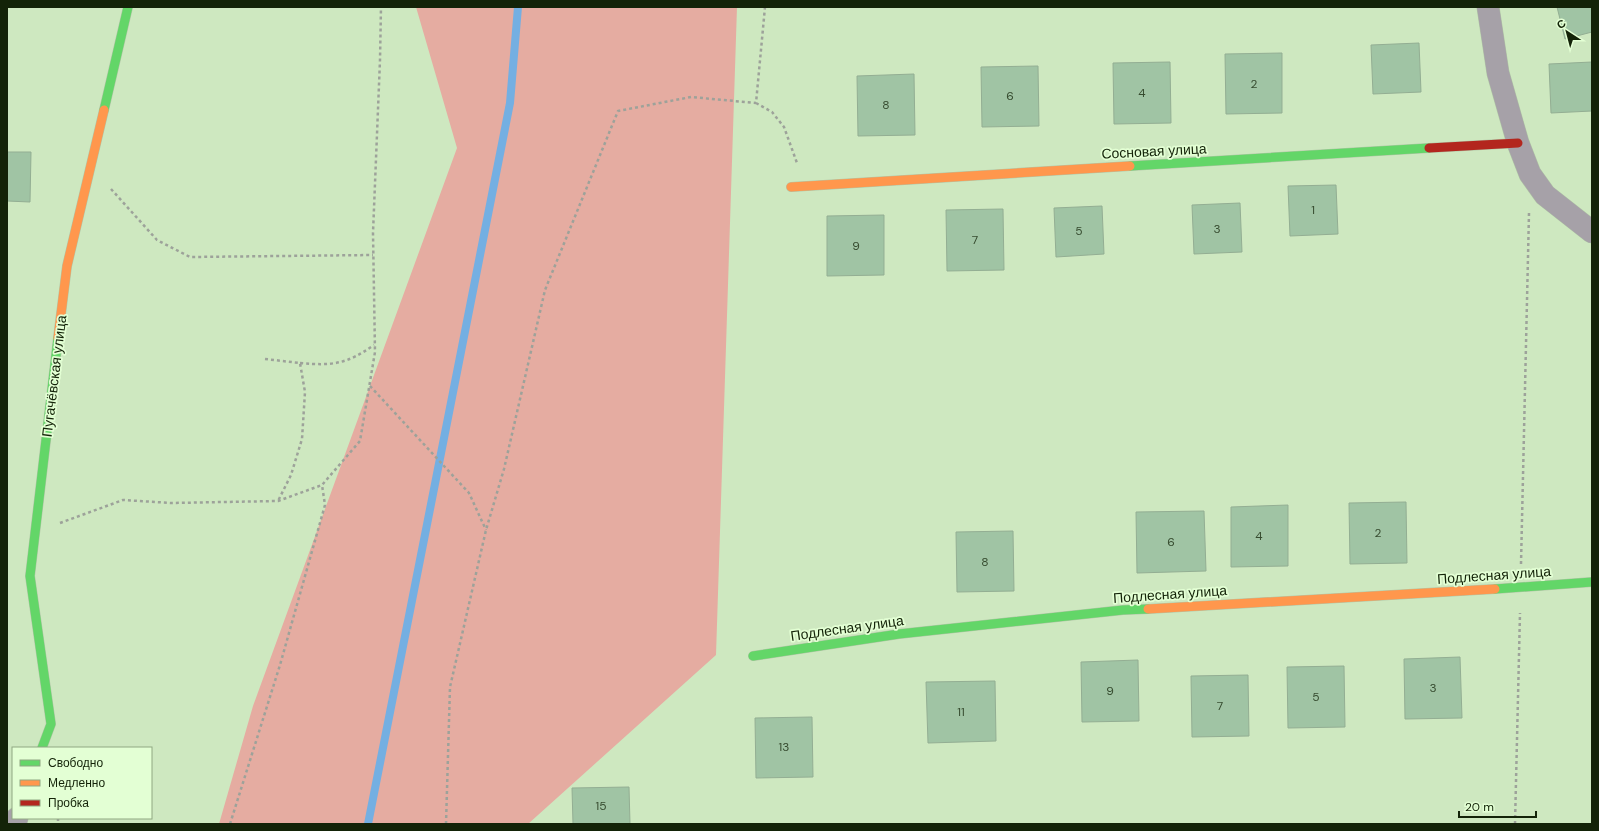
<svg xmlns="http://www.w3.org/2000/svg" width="1599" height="831" viewBox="0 0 1599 831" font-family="'DM Sans',sans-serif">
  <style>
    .forest { fill: #e5aca1 }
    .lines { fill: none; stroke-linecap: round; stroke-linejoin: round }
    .stream { stroke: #74afe2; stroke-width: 8 }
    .building { fill: #a0c4a4; stroke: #93ae93 }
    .street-casing { stroke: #b1c5a6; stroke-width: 23 }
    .fast-casing { stroke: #b1c5a6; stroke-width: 10 }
    .slow-casing { stroke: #b1c5a6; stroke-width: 10 }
    .jam-casing { stroke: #b1c5a6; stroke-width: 10 }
    .path { stroke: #9da29a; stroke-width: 2.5; stroke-dasharray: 3 3; stroke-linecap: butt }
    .street { stroke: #a6a1a8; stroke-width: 22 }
    .fast { stroke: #63d668; stroke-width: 9 }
    .slow { stroke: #ff974d; stroke-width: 9 }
    .jam { stroke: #b3261e; stroke-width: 9 }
    .labels { text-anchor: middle; stroke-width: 3.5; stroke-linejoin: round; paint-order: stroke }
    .number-label { font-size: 12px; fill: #364b2f }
    .street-label { font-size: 14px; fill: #132308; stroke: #e3ffd4 }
  </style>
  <rect width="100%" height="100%" fill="#cee8c0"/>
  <!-- forest -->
  <path class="forest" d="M416,7H737L716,655L528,824H219L253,706L457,148Z"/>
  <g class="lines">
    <!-- stream -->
    <path class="stream" d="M368,824L510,103L518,7"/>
  </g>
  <!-- building -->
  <path class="building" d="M1557,7H1592V32L1565,39Z
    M1419,43L1421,92L1373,94L1371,45Z
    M1282,53V113L1226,114L1225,54Z
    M1170,62L1171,123L1114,124L1113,63Z
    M1592,62V111L1551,113L1549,64Z
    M1038,66L1039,126L982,127L981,67Z
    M914,74L915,135L858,136L857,76Z
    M7,152H31L30,202L7,201Z
    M1336,185L1338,234L1290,236L1288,186Z
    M1240,203L1242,252L1194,254L1192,205Z
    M1102,206L1104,254L1056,257L1054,208Z
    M1003,209L1004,270L947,271L946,210Z
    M884,215V275L827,276V216Z
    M1406,502L1407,563L1350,564L1349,503Z
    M1288,505V566L1231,567V507Z
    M1204,511L1206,571L1137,573L1136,512Z
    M1013,531L1014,591L957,592L956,532Z
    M1460,657L1462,718L1405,719L1404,659Z
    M1138,660L1139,721L1082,722L1081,662Z
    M1344,666L1345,727L1288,728L1287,667Z
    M1248,675L1249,736L1192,737L1191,676Z
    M995,681L996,741L928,743L926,682Z
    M812,717L813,777L756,778L755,718Z
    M629,787L630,824H573L572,788Z"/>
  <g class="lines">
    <!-- street casing -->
    <g class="street-casing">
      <path id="street" d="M1488,7L1498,73L1518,143L1530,174L1545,195L1592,232
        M15,824L17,818"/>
    </g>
    <!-- fast casing -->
    <g class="fast-casing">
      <path id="fast" d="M104,110L128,7
        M1130,166L1429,148
        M1495,589L1592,582
        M753,656L899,634L1123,610L1148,609
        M42,748L51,724L30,576L58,338"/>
    </g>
    <!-- slow casing -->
    <g class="slow-casing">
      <path id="slow" d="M791,187L1130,166
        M58,338L67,266L104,110
        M1148,609L1495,589"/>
    </g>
    <!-- jam casing -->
    <g class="jam-casing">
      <path id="jam" d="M1429,148L1518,143"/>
    </g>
    <!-- path -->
    <path class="path" d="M756,103L772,112L784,127L797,163
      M111,189L157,240L190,257L373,255
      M265,359L300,363L305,392L302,439L291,475L278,501
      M300,363C333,366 347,364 374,345
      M370,386L469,493L486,530
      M60,523L123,500L171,503L278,501L322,485L360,441L375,352L373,233L380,60L381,7
      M1521,564L1529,213
      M58,818V824
      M230,824L280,665L325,505L322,485
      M446,824L450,687L486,530L504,469L545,290L618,111L691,97L756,103L765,7
      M1515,824L1520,613"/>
    <!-- street -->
    <use href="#street" class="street"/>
    <!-- fast -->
    <use href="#fast" class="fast"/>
    <!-- slow -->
    <use href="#slow" class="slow"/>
    <!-- jam -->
    <use href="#jam" class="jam"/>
  </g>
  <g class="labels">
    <!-- number labels -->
    <g class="number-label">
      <text x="1254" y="88">2</text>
      <text x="1142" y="97">4</text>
      <text x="1010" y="100">6</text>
      <text x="886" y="109">8</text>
      <text x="1313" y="214">1</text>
      <text x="1217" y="233">3</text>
      <text x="1079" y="235">5</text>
      <text x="975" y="244">7</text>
      <text x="856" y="250">9</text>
      <text x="1378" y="537">2</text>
      <text x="1259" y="540">4</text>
      <text x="1171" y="546">6</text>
      <text x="985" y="566">8</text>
      <text x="1433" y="692">3</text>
      <text x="1110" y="695">9</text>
      <text x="1316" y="701">5</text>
      <text x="1220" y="710">7</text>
      <text x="961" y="716">11</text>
      <text x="784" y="751">13</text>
      <text x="601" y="810">15</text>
    </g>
    <!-- street labels -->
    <g class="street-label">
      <text transform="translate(1154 151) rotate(-3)" y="5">Сосновая улица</text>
      <text transform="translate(54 376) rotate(-83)" y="5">Пугачёвская улица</text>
      <text transform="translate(1494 575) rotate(-4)" y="5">Подлесная улица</text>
      <text transform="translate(1170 594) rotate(-4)" y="5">Подлесная улица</text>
      <text transform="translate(847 628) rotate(-8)" y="5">Подлесная улица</text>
    </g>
  </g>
  <!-- border -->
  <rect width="1599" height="831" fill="none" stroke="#132308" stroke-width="16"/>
  <!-- legend -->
  <rect x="12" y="747" width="140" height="72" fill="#e3ffd4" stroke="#90a782"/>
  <rect x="20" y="760" width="20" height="6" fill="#63d668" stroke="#90a782"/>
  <text x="48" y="767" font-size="12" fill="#132308">Свободно</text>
  <rect x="20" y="780" width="20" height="6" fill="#ff974d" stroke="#90a782"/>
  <text x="48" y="787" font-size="12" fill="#132308">Медленно</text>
  <rect x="20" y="800" width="20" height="6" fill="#b3261e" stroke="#90a782"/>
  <text x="48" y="807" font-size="12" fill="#132308">Пробка</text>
  <!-- north arrow -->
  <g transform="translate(1567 32) rotate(324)" stroke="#e3ffd4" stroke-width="3" paint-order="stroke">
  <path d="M0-3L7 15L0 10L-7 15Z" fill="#132308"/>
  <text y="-6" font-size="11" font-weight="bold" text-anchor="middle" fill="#132308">С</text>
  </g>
  <!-- scale -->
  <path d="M1459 811v6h77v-6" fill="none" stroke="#132308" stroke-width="2"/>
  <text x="1465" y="811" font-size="12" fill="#132308" stroke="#e3ffd4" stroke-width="3" paint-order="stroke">20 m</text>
</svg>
